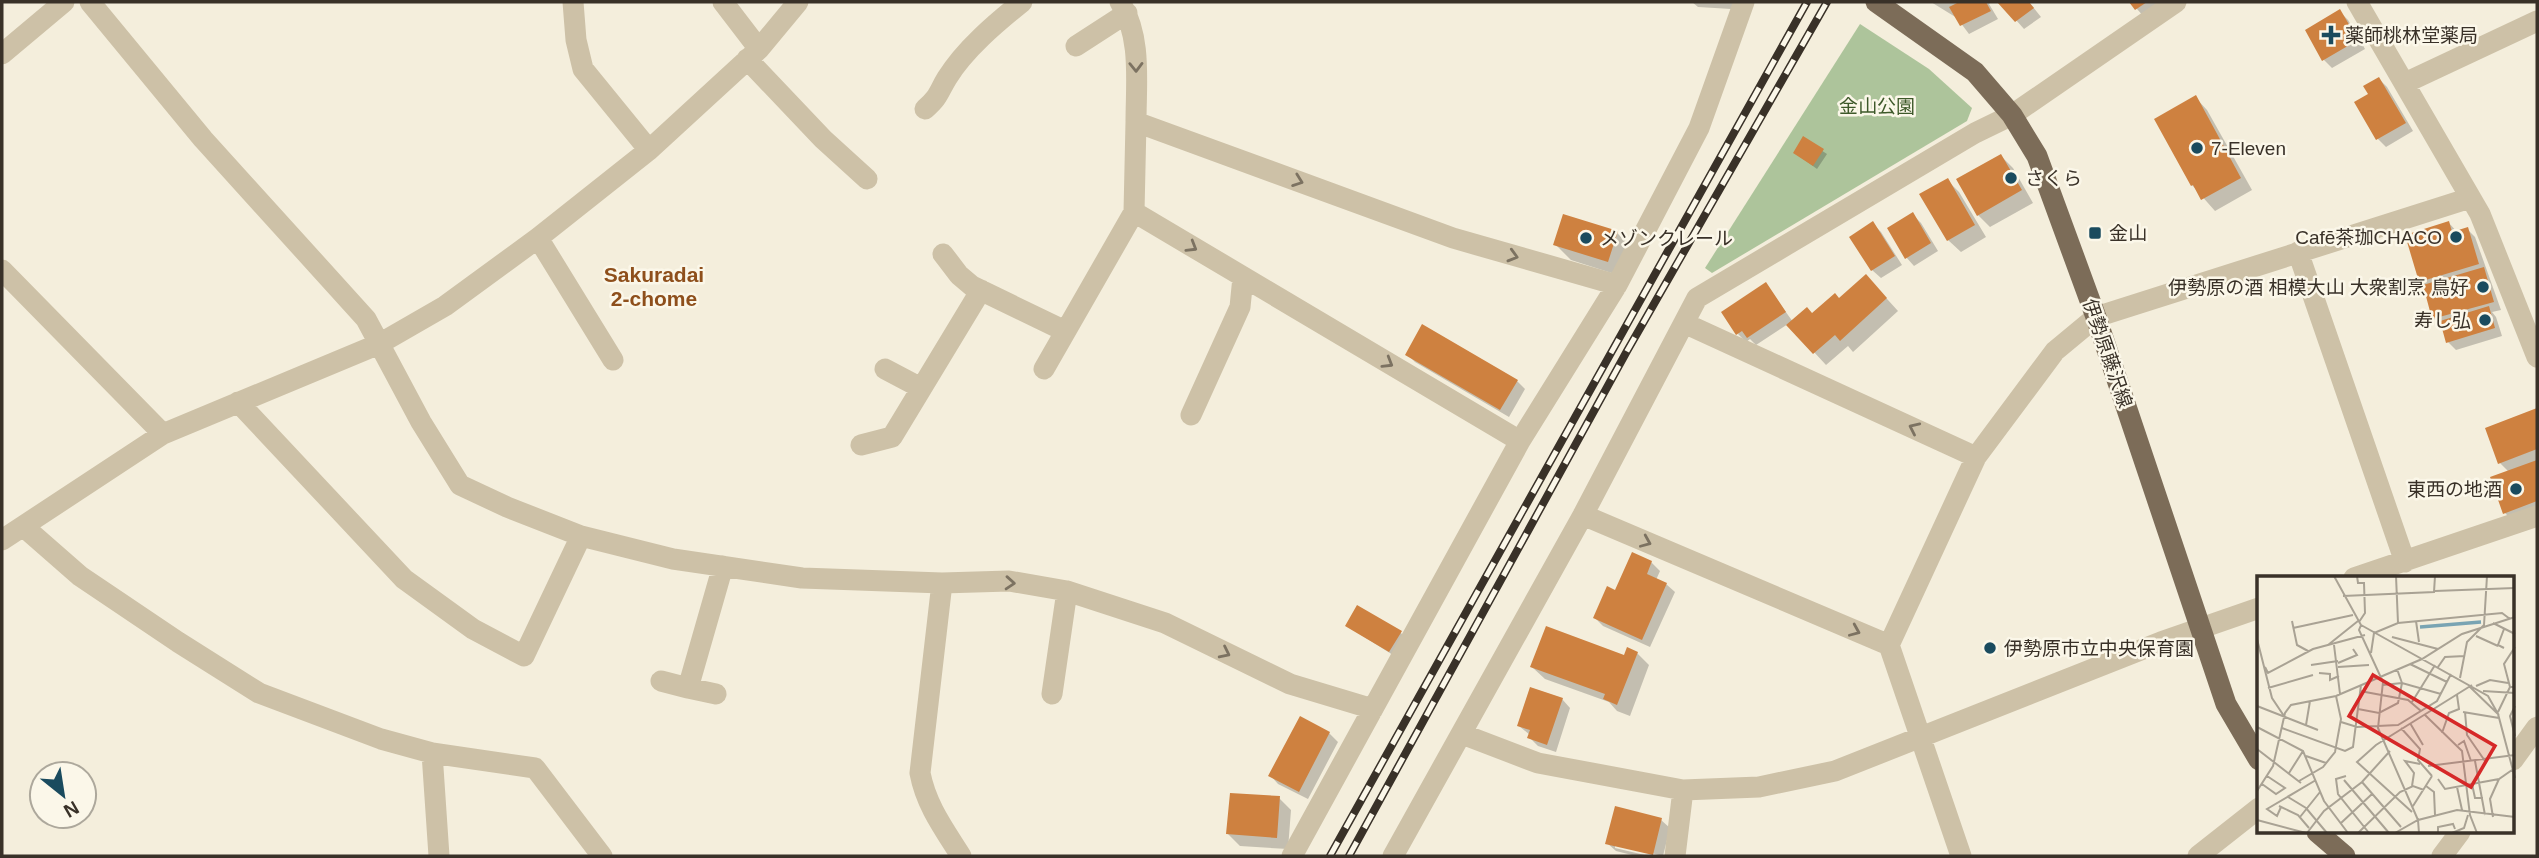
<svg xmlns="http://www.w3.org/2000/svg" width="2539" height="858" viewBox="0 0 2539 858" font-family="Arial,'Noto Sans JP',sans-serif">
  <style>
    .green { fill: #adc49b }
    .shadow { fill: #0003 }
    .building { fill: #ce8140 }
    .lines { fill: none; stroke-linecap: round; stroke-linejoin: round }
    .minor { stroke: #cdc1a7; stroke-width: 21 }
    .major { stroke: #7c6c58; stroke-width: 21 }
    .rail-casing { stroke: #393128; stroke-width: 8 }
    .rail { stroke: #fbf7e9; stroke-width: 5; stroke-dasharray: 16; stroke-linecap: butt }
    .oneway { stroke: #7c7261 }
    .poi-dot { fill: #1a4b5e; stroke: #fbf7e9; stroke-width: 2.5 }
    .labels { text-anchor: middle; stroke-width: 5; stroke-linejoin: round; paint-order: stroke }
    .poi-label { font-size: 19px; fill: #393128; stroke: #fbf7e9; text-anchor: start }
    .park-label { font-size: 19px; fill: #3e592a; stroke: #fbf7e9 }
    .street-label { font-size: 19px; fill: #393128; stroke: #fbf7e9 }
    .neighbourhood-label { font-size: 21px; font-weight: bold; fill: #8e4f1b; stroke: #fbf7e9 }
    .inset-river { fill: none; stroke: #79a4b3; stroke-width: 3.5 }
    .inset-road { fill: none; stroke: #a9a294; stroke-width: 2 }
    .view { fill: #d62828; fill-opacity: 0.15; stroke: #d62828; stroke-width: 3.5 }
    .inset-edge { fill: none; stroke: #393128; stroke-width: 3.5 }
  </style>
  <rect width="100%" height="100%" fill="#f4eedc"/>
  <!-- green -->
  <path class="green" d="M1860,24L1929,69L1972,108L1967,121L1712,273L1705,268Z"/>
  <!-- shadow -->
  <path class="shadow" d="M1692,2H1748V10L1698,7Z
    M1931,2H1991L1989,4L1998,19L1969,34L1957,18Z
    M2000,2H2029L2041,17L2024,29Z
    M2131,2H2167L2144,17Z
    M2340,12L2348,20L2365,49L2332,68L2324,60Z
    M2379,79L2387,87L2413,131L2386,147L2378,139L2357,102L2370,95Z
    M2195,97L2207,110L2252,190L2215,211L2192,185Z
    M1804,139L1827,154L1817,169L1795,153Z
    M2001,156L2013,168L2033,203L1990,227L1978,215Z
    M1947,180L1959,192L1986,237L1961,252L1948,240Z
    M1913,215L1921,223L1938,251L1914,266L1906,257Z
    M1564,216L1617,233L1633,248L1624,277L1571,260L1555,244Z
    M2449,223L2457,232L2467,229L2475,237L2501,310L2492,312L2496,317L2502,336L2456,350L2448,342L2442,327L2434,319L2424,285L2421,281Z
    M1873,224L1881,232L1902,265L1881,278L1872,270L1851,237Z
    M1766,284L1793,322L1878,289L1898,311L1853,352L1848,346L1826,365L1788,324L1756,345L1750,339L1746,342L1738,334Z
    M1407,354L1517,381L1525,389L1509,417L1415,362Z
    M2537,410V512L2513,521L2505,513L2509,472L2500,463Z
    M1633,554L1651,562L1660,571L1656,580L1666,584L1675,592L1650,647L1603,626L1595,618L1616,592Z
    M1347,626L1401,633L1404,637L1393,655Z
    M1637,653L1649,665L1630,716L1617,711L1609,702L1545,679L1532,667L1625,658Z
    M1562,699L1570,708L1556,752L1538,746L1529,737L1530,735L1519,726Z
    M1300,718L1329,733L1338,742L1308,799L1278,784L1270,775Z
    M1279,798L1291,810L1288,849L1240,846L1228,834Z
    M1661,820L1670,828L1663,856L1615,844V848L1649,856H1636L1616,851L1607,843Z"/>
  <!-- building -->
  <path class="building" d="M1959,2H1986L1991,11L1960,26L1949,7Z
    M1997,2H2029L2034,8L2015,22Z
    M2129,2H2147L2135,10Z
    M2340,9L2358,40L2322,61L2305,30Z
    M2379,77L2406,123L2376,140L2354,102L2368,94L2363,86Z
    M2196,95L2241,178L2201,200L2193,185L2191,186L2154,119Z
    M1803,136L1824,149L1813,166L1793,153Z
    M2001,154L2022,190L1977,216L1956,179Z
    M1948,178L1975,225L1947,241L1919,194Z
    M1913,212L1931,243L1905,259L1887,228Z
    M1563,214L1618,231L1608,262L1553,245Z
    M1873,221L1895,256L1871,271L1849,237Z
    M2449,221L2452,232L2468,227L2479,264L2419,282L2405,235Z
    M2484,267L2494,302L2432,319L2423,285Z
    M1866,274L1887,298L1840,341L1835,335L1813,354L1786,325L1807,307L1812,313L1835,293L1839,298Z
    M1766,282L1786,312L1747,338L1742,331L1736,335L1721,312Z
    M2489,306L2495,328L2446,343L2440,321Z
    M1422,324L1518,380L1500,410L1405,355Z
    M2537,408V449L2498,464L2485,428Z
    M2537,460V501L2503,514L2490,477Z
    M1632,552L1652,561L1647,574L1667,583L1642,640L1593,618L1607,586L1615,590Z
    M1357,605L1402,631L1389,652L1345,626Z
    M1546,626L1624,655L1627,647L1638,652L1617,705L1603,699L1605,694L1530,667Z
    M1530,687L1563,698L1547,745L1527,738L1530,730L1517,726Z
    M1300,716L1330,732L1299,792L1268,776Z
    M1230,793L1280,796L1277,838L1226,834Z
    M1615,806L1662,818L1653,855L1605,844Z"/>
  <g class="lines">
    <!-- minor -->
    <path class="minor" d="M90,2L203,139L366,319L421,422L460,485L507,507L581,536L673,559L802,578L942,583L1009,581L1067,591L1165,623L1290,684L1373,709
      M573,2L576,40L583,69L649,150
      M723,2L759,49
      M1120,2C1142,37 1136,82 1136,122L1453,238L1617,285
      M2357,2L2480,214L2537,357
      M1076,46L1127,13
      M2,54L64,2
      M747,59L823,139L867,179
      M2405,83L2537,21
      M925,109C939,97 938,93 947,78C965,49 996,23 1022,2
      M1134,212L1520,441
      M538,238L613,360
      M2298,252L2405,562
      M943,254L959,275L972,286L1065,331
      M2,270L163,434
      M1684,323L1976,457
      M885,369L921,388
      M1044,369L1134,212L1136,122
      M238,402L404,579L473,629L524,656L581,536
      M1191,415L1240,307L1243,277
      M861,445L892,437L981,290
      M1583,515L1889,645
      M24,527L80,576L178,642L259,693L381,739L432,753L535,768L602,856
      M2,540L163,434L379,344L445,306L538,238L649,150L759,49L798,2
      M2354,578L2537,516
      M942,583L920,773C926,805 944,829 961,856
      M661,681L688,688
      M716,694L688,688L723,566
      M1052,694L1067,591
      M1462,734L1538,763L1683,790L1759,787L1835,771L2161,642L2259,608
      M432,753L439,856
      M2513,760L2537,727
      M1292,856L1520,441L1617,285L1699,128L1744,2
      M1393,856L1583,515L1697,298L1975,133L2012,115L2176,2
      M1675,856L1683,790
      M1961,856L1889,645L1976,457L2055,351L2096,317L2470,198
      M2198,856L2259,808
      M2442,856L2460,832"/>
    <!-- major -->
    <path class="major" d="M1876,2L1975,72L2012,115L2037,156L2096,317L2226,704L2259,760
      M2317,832L2345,856"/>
    <!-- rail casing -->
    <g class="rail-casing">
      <path id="rail" d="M1330,856L1807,2
        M1349,856L1627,351L1827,2"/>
    </g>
    <!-- rail -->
    <use href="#rail" class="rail"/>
  </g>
  <!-- one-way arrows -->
  <defs><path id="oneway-chevron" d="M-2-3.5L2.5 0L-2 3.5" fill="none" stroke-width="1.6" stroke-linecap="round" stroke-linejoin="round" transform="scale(1.75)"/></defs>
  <g class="oneway">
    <use href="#oneway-chevron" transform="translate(1136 67) rotate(89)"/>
    <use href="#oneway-chevron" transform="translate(1298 181) rotate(20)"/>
    <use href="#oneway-chevron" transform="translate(1192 247) rotate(31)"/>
    <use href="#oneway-chevron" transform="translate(1513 256) rotate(16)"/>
    <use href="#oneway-chevron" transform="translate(1388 363) rotate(31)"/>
    <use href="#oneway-chevron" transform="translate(1914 428) rotate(-155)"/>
    <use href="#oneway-chevron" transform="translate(1646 542) rotate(23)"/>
    <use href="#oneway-chevron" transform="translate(1010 583) rotate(4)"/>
    <use href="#oneway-chevron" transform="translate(1855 631) rotate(23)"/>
    <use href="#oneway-chevron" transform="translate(1225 653) rotate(26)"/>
  </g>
  <!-- markers -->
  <g class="poi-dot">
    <path d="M2327.5 24.5h7v7h7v7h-7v7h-7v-7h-7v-7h7z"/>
    <circle cx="2197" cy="148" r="7"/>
    <circle cx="2011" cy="178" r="7"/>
    <rect x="2088" y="226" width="14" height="14" rx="3.5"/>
    <circle cx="2456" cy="237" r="7"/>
    <circle cx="1586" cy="238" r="7"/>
    <circle cx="2483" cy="287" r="7"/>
    <circle cx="2485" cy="320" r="7"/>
    <circle cx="2516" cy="489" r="7"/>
    <circle cx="1990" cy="648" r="7"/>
  </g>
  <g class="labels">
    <!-- poi labels -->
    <g class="poi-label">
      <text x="2345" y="42">薬師桃林堂薬局</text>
      <text x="2211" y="155">7-Eleven</text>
      <text x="2025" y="185">さくら</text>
      <text x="2109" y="240">金山</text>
      <text x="2442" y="244" text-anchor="end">Cafē茶珈CHACO</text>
      <text x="1600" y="245">メゾンクレール</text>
      <text x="2469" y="294" text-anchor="end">伊勢原の酒 相模大山 大衆割烹 鳥好</text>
      <text x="2471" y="327" text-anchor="end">寿し弘</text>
      <text x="2502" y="496" text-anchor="end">東西の地酒</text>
      <text x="2004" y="655">伊勢原市立中央保育園</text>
    </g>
    <!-- park labels -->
    <g class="park-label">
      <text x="1877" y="113">金山公園</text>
    </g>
    <!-- street labels -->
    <g class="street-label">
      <text transform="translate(2108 353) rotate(71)" y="7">伊勢原藤沢線</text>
    </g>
    <!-- neighbourhood labels -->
    <g class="neighbourhood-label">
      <text x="654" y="282">Sakuradai<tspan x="654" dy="24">2-chome</tspan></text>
    </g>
  </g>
  <!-- overview -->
  <g transform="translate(2257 576)">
    <rect width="257" height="257" fill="#f4eedc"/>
    <path class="inset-river" d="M163,51L224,46"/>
    <path class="inset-road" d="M77,0L104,49L102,54L126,106L121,152L161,244L200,234L258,241M100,0L101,7H107L108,37L102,46M139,0L141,47M178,15L258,12M86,20L177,16L178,0M35,45L40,69L51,75M159,45L162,66M236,47L258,58M104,49L231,120L241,138L258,202M36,52L96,39M247,53L241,69L247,72M219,60L241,70M135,61L181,73M0,63L15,122L27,140M71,69L101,45M77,69L83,118M114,77L117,57L141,47L245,37L253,43M81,87L100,79L96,73M153,88L190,106M54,89L81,85M8,91L11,97L56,73L108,59M81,91L112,89M181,91L188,81L208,80M62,97L73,98V104L82,100M203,102L210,66L227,49L230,0M126,109L145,107L184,118M219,110L233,104L251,107M213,111L242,139M253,111L247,88L258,71M11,112L56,99M103,115L151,124L164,135M226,115L258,117M155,126L178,89M0,130L61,154M258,130L253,140L258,160M101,133L122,137L141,127L145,107L140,93M206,136L242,142M208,136L210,159L228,185M241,136L253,111H258M168,139L205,175L213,239L220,257M84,146L100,151L141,149L180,125L194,98M153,147L166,169M49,149L53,125M0,151L46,175L67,225L91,257M25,152L88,175L96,171L104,109M144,152L163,173L161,184L175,200M185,157L192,137L202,133L200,119M201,169L207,165L214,185M0,173L44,207M49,180L69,187M218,185L228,239M171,190L258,179M32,197L46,175M89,200L79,203L81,218L112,257M181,203L188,213L242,203L255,194M87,204L132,257M42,205L66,191L78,176L84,143L79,120M105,206L144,251M5,208L19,218L28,212L10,200M215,208L218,222H226M155,210L157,197L148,185L163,188M169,210L177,216L178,239M200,211L205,234M0,215L16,190L28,137L34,129L79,120L165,83L205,58L258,41M31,221L49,232L70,257M22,230L41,239L52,252M156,230L175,200M24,231L20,240L10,233L59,204M155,236L100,186L119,169L215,109M43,241L63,216M236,241L233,223L242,203M0,244L49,257M84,247L115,218M50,257L67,235L105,206L133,175M101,257L143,216L156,210L167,214M138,257L161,244L162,257M181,257V251L196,248L198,253M195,257L207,252L211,239"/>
    <path class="view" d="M116,99L238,170L214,211L92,140Z"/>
    <rect width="257" height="257" class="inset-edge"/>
  </g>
  <!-- border -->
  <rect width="2539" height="858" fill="none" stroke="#393128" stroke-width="7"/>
  <!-- north arrow -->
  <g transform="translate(63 795) rotate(150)"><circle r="33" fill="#fbf7e9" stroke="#ada89c" stroke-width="2"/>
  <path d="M0-5L12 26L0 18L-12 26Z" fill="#1a4b5e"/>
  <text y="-10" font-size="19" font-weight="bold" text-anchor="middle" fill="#393128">N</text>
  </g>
</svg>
